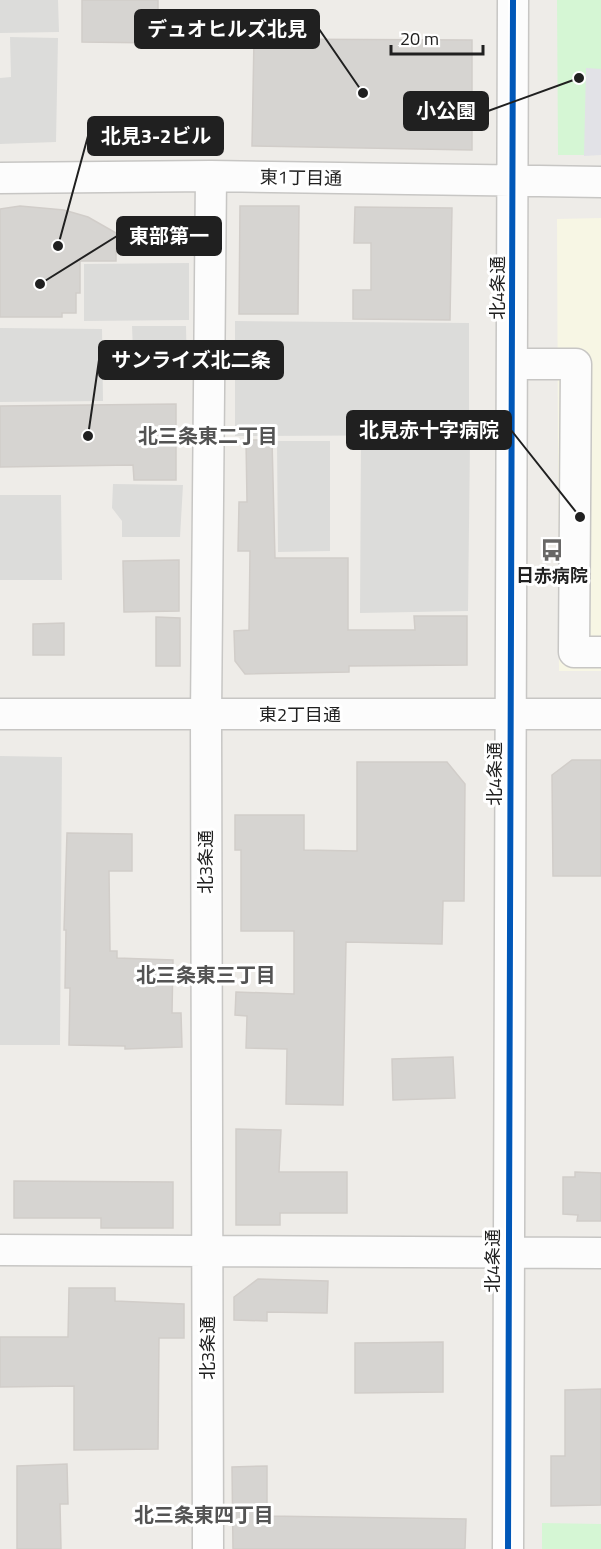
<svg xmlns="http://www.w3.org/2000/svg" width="601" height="1549" viewBox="0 0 601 1549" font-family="'Titillium Web','Noto Sans JP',sans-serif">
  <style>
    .education { fill: #f7f6e4 }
    .religious { fill: #dcdcda }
    .park { fill: #d5f6d4 }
    .plaza { fill: #e2e2e7 }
    .building { fill: #d6d4d1; stroke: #d1cdc9; stroke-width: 1.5 }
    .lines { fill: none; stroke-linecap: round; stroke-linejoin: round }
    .minor-casing { stroke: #c7c6c4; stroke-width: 33 }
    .minor { stroke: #fcfcfc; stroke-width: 30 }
    .cycleway-casing { stroke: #fff; stroke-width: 10 }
    .cycleway { stroke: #0057b8; stroke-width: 6 }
    .labels { text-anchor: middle; stroke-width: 6; stroke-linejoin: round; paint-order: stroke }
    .street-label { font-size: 18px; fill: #202020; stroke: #fff }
    .poi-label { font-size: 18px; font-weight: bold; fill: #202020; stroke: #fff }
    .neighbourhood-label { font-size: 20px; font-weight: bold; fill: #535353; stroke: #fff }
    .leader { fill: none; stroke: #202020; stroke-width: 2 }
    .callout-dot { fill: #202020; stroke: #fff; stroke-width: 2 }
    .callout { fill: #202020; stroke: #202020; stroke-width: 2 }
    .callout-label { font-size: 20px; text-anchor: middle; font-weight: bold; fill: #fff }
  </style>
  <rect width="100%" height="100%" fill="#eeece8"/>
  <!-- education -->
  <path class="education" d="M601,218V671H559L557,219Z"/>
  <!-- religious -->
  <path class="religious" d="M0,0H58L59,32L0,33Z
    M10,37L58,38L56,142L0,144V78L11,77Z
    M189,263V320L84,321V264Z
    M235,321L469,323V435L235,436Z
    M132,326H186L187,374L134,375Z
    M0,328L102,329L103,401L0,402Z
    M277,441H330V551L278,552Z
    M361,441H470L468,611L360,613Z
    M113,484L183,485L180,537H122V521L112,508Z
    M0,495H61L62,580H0Z
    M0,756L62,757L60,1045H0Z"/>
  <!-- park -->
  <path class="park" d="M557,0H601V155H558Z
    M542,1523L601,1524V1549H542Z"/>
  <!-- plaza -->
  <path class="plaza" d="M586,68L601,69V155L584,156Z"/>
  <!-- building -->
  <path class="building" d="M82,0H158V43L82,42Z
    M254,39L472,40V150L252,146Z
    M20,206L64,210L88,217L116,233V261H80V293H76V313H62V317H0V209Z
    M240,206H299L298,314H239Z
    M355,207L452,208L450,320L353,319V290H371V243H354Z
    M176,404V480H134L133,465L0,467V406Z
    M246,440H272L275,558H348V630H415L414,616H467V665L349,666V672L245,674L235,661L234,631L249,630L250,551H238L239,502H247Z
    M179,560V611L124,612L123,561Z
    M156,617L180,618V666H156Z
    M64,623V655H33V624Z
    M572,760H601V876H553L552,775Z
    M357,762H447L465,784L464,901H443L442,944L346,942L343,1105L286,1104L287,1049L246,1048L247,1016L235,1015L236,992L294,994V931H241V850H235V815H304V850L357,851Z
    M67,833L132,834V871H109L110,951H117V958L173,960L172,1013H181L182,1047L125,1049V1046L69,1045L70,988H65L66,930H64Z
    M453,1057L455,1098L393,1100L392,1059Z
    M236,1129L281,1130L279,1172H347V1213H280V1225H236Z
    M575,1172L601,1173V1221H577L578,1215L563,1214V1177H575Z
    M14,1181L173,1182V1228H101V1218H14Z
    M258,1279L328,1281L327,1313L267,1312V1321L234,1320V1297Z
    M69,1288H115V1301L184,1304V1338H159L158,1449L74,1450V1386L0,1387V1337H68Z
    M443,1342V1392L355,1393V1343Z
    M601,1389V1505L551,1506V1456H565V1390Z
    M67,1464L68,1504H60L61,1549H17V1466Z
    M267,1466V1516L466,1519L465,1549H233L232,1467Z"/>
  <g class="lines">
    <!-- minor casing -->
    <g class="minor-casing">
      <path id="minor" d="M0,178L211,176L601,182
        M512,364H576L574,652H601
        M0,714H601
        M0,1250L601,1253
        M208,1549L206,716L211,176
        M508,1549L513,0"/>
    </g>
    <!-- minor -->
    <use href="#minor" class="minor"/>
    <!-- cycleway casing -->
    <g class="cycleway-casing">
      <path id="cycleway" d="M508,1549L513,0"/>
    </g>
    <!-- cycleway -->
    <use href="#cycleway" class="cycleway"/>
  </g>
  <!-- icons -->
  <defs>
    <g id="bus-bare" transform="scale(1.8)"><path d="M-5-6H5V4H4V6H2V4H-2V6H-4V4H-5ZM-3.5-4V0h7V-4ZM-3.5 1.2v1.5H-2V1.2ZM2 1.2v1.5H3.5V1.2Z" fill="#686766" stroke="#fff" stroke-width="2.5" paint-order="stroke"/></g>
  </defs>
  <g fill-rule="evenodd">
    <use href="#bus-bare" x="552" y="550"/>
  </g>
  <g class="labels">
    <!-- street labels -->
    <g class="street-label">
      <text transform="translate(301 178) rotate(1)" y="6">東1丁目通</text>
      <text transform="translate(498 288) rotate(-90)" y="6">北4条通</text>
      <text x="300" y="721">東2丁目通</text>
      <text transform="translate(495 774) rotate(-90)" y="6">北4条通</text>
      <text transform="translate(206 862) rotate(-90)" y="6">北3条通</text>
      <text transform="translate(493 1261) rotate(-90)" y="6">北4条通</text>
      <text transform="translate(208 1348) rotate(-90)" y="6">北3条通</text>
    </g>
    <!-- poi labels -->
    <g class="poi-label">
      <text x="552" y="582">日赤病院</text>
    </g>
    <!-- neighbourhood labels -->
    <g class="neighbourhood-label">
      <text x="208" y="443">北三条東二丁目</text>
      <text x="206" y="982">北三条東三丁目</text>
      <text x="204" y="1522">北三条東四丁目</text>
    </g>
  </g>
  <!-- callouts -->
  <path class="leader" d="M363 93L319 29M579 78L488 111M58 246L88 136M40 284L117 236M88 436L99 360M580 517L511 430"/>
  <g class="callout-dot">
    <circle cx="363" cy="93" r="6"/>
    <circle cx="579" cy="78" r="6"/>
    <circle cx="58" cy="246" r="6"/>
    <circle cx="40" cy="284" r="6"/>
    <circle cx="88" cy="436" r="6"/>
    <circle cx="580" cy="517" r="6"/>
  </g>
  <g class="callout">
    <rect x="135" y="10" width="184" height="38" rx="6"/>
    <rect x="404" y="92" width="84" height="38" rx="6"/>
    <rect x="88" y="117" width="135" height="38" rx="6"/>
    <rect x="117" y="217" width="104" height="38" rx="6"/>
    <rect x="99" y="341" width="184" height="38" rx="6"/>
    <rect x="347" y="411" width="164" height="38" rx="6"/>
  </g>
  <g class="callout-label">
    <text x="227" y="36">デュオヒルズ北見</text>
    <text x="446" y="118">小公園</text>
    <text x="156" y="143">北見3-2ビル</text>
    <text x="169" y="243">東部第一</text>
    <text x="191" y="367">サンライズ北二条</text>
    <text x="429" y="437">北見赤十字病院</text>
  </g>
  <!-- scale -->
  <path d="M391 45v9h92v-9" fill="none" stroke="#202020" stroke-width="3"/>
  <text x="400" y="45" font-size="18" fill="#202020" stroke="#ffffff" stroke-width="4.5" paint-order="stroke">20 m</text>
</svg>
